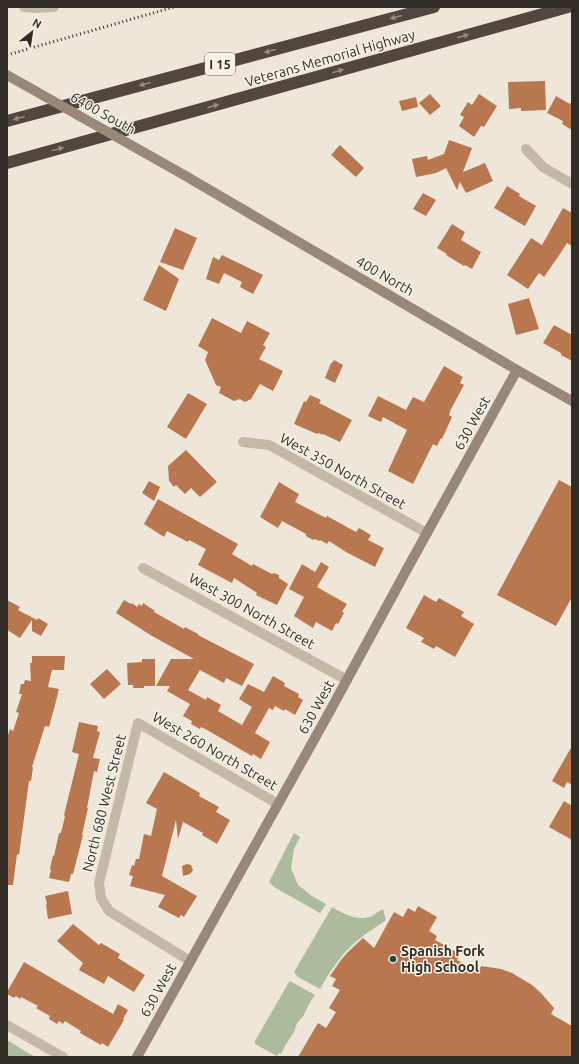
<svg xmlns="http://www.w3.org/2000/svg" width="579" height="1064" viewBox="0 0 579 1064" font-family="Ubuntu,sans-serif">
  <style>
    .green { fill: #acbb9b }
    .building { fill: #b8774e }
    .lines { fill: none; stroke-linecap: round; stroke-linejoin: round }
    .street { stroke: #c4b9a7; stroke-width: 10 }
    .secondary { stroke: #978879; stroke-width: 10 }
    .highway { stroke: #52473f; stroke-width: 12 }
    .rail { stroke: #322c27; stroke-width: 3; stroke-dasharray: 1 3; stroke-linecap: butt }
    .secondary-bridge { stroke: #978879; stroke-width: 10 }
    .oneway { fill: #948b81 }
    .poi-dot { fill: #21454e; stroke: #f6f1e5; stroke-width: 1.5 }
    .labels { text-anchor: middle; stroke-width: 3; stroke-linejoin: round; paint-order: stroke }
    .shield { fill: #f6f1e5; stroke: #6d6760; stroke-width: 1 }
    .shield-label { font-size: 13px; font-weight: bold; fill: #322c27 }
    .street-label { font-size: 14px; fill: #322c27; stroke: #f6f1e5 }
    .poi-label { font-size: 14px; font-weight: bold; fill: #322c27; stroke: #f6f1e5; text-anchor: start }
  </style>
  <rect width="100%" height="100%" fill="#eee7d9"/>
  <!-- green -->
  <path class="green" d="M294,833L300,837L294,849L291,868L298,885L312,896L326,904L320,913L274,887L269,882Z
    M332,907C344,914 358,922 372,916C375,914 379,911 383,909L386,920C377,927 367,932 358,940C342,953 330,971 320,989L298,977L294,972Z
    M290,981L315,995L309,1004L304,1015L297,1023L294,1032L285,1046L281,1054L279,1053L277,1056L255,1044V1041L289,982Z
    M7,1040L35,1057H7Z"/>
  <!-- building -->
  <path class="building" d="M545,81L546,110L521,111V108L509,109L508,82Z
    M430,94L441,106L430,115L419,103Z
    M479,94L497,106L484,127L481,126L474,137L459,126L464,117L460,115L468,102L472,105Z
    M556,96L570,104L572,100V130L562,124L563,121L547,113Z
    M416,97L418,107L402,111L399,101Z
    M449,140L472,148L463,172L485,163L493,181L466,193L460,182L457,190L446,168L436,173L416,177L412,159L427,156L428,160L444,154Z
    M340,145L364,168L356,177L331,155Z
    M507,186L520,194L519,196L536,206L525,226L494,208Z
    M423,193L436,200L426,216L413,209Z
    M563,208L572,213V246L567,243L560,254L544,277L539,273L528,289L507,275L531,238L542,245Z
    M452,224L465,232L461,240L481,252L472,269L465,265L464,266L446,255L447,254L437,248Z
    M175,228L197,238L183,270L160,262Z
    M222,255L263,275L253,294L240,287L242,282L224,273L219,284L206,279L213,257L219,260Z
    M159,265L179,279L166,311L143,300Z
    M529,298L539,329L516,335L508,304Z
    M212,318L241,333L247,321L270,333L263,345L266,347L259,359L283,371L273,391L260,384L251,399L245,402L240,399L234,401L219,393L221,387L216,385L205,360L208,352L198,346Z
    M554,325L572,335V361L561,355V353L543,343Z
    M334,360L343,365L335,383L325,378L331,363H332Z
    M444,366L463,377L460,383L464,385L450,411V412L449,415L452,417L442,439L441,438L437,446L433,444L413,484L388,471L407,430L383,417L381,422L368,416L378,396L406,410L413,397L424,402Z
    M188,393L207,404L186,439L167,427Z
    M310,395L321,400L319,403L323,405L352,420L340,442L323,434V435L318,433L317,434L294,424L304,401L306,402Z
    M186,450L217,482L200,497L191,488L185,494L176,485L174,487L169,481L168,466Z
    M559,480L572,487V597L556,626L497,595Z
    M149,481L160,487L154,501L142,493Z
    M279,482L299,494L295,502L326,518L327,516L356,532L359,528L371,535L368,540L384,548L375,567L346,552L329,541L327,544L320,540L319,541L315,539L313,540L306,536V534L282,521L278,528L260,517Z
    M158,499L238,544L232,554L252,566L253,564L272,574L274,573L279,575V578L288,584L277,605L256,595L257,593L234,578L232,583L198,565L206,549L189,540L188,542L167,531L164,537L144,524Z
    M321,562L329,567L317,587L347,604L342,612L344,613L338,624L336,623L332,631L316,622L313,628L294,616L304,597L289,589L302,564L315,572Z
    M424,595L436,602L439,598L464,612L461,616L474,624L455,657L436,646L434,649L421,642L424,638L406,628Z
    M7,600L20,607L18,610L37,620L38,618L48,624L41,636L32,631V620L20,638L7,630Z
    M124,600L131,604L132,603L137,607L139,604L142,606L143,603L155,611L154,612L184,629L185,627L198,634V635L254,664L242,686L226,678L224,683L200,670L188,690L206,700L207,697L221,705L218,711L242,725L252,707L239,699L248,684L264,692L273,676L285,683L284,686L299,694L298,697L303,700L295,715L285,709L284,711L275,706L273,710L269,708L255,733L270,742L261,759L253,754L252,756L207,730L201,727L200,729L191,724L192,721L183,716L190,704L167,691L170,686H156L171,659H194L152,636L116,613Z
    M32,656H65L64,670H52L48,687L59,689L55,705L49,727L45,726L32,767H33L31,781H29L19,855L17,854L13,885H7V738L10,729L13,731L19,713L16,712L22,694H19L21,684H24L25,680L31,681L30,663H32Z
    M142,659H155V686H144V688H133V685H128L127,663L142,662Z
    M107,669L121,684L104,699L90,684Z
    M79,722L98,726L97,731L100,732L93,758L100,759L97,772L94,771L90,792V793L87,808H88L82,835H83L73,874H71L69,882L49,878L51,870L50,869L53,855L54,856L59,833H61L65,816L64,815L79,754L72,752Z
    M572,746V785L567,782L564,788L552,781Z
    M164,772L200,793L199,796L219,807L216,812L230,820L217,844L202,835L203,833L183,822L178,839L176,820L162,876L197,896L184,917L181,915L179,918L158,907L165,895L130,886L133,876L129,875L132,865L134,866L136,859H139L144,834L151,836L157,809L146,803Z
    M564,801L572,806V840L549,827Z
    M187,864L191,865L193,870L190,874L183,876L182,866Z
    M68,891L72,914L48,919L46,905L47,904L45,896Z
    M418,906L437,917L429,931L437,936L435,940L460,954L457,960L478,972L481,966L501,969L512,973L532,985L541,993L554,1008L551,1014L572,1026V1057H298L318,1023L326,1028L336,1012L329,1008L340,990L332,986L336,979L330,976L341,960L348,952L363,938L374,948L394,912L403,917L408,908L415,912Z
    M73,924L99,945L101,943L120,954L118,958L145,975L134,992L108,976L104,984L79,970L83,963L57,941Z
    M24,962L113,1014L118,1004L128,1010L123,1019L124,1020L108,1047L102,1043L101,1045L80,1033L81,1031L65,1021L63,1024L59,1021L57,1024L49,1019L50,1016L36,1008L38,1006L21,997L20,999L16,996L14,998L7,994V992Z"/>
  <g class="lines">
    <!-- street -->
    <path class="street" d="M24,7L35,8L54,7
      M526,149L543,167L572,184
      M243,442L269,445L427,533
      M143,568L347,680
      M190,961L109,911L101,898L99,883L138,723L278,804
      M7,1025L63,1057"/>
    <!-- secondary -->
    <path class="secondary" d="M184,175L517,370L572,401
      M137,1057L330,711L407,569L517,370"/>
    <!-- highway -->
    <path class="highway" d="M7,121L434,7
      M7,163L568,7"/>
    <!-- rail -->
    <path class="rail" d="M7,55L174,7"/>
    <!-- secondary-bridge -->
    <path class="secondary-bridge" d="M7,75L184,175"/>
  </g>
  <!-- one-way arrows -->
  <defs><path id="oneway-solid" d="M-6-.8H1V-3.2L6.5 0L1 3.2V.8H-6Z"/></defs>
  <g class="oneway">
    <use href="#oneway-solid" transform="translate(396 17) rotate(165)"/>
    <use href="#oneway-solid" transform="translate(463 36) rotate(-16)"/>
    <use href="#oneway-solid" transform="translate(270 51) rotate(165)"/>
    <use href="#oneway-solid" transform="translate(338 71) rotate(-16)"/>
    <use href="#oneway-solid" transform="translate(145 84) rotate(165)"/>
    <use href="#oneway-solid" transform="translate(213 106) rotate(-16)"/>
    <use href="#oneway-solid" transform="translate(19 118) rotate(165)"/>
    <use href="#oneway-solid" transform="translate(58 149) rotate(-16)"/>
  </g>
  <!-- markers -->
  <circle class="poi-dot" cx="393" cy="959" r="4"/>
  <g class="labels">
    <!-- shield labels -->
    <rect class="shield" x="205" y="53" width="30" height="22" rx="3"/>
    <g class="shield-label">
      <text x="220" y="69">I 15</text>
    </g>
    <!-- street labels -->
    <g class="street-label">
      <text transform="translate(330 58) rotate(-16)" y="5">Veterans Memorial Highway</text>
      <text transform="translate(103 113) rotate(29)" y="5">6400 South</text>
      <text transform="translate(385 276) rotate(30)" y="5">400 North</text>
      <text transform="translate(472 423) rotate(-61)" y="5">630 West</text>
      <text transform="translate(343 471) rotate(29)" y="5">West 350 North Street</text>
      <text transform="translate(252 611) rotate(29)" y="5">West 300 North Street</text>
      <text transform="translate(316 707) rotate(-61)" y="5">630 West</text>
      <text transform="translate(215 751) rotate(30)" y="5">West 260 North Street</text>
      <text transform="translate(104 803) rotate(-76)" y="5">North 680 West Street</text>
      <text transform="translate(158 990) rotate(-61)" y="5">630 West</text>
    </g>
    <!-- poi labels -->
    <g class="poi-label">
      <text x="401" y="956">Spanish Fork<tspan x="401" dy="16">High School</tspan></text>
    </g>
  </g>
  <!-- border -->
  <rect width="579" height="1064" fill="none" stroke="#322c27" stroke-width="16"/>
  <!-- north arrow -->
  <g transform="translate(32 32) rotate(30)" stroke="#f6f1e5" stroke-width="3" paint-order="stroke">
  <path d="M0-3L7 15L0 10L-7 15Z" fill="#322c27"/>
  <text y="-6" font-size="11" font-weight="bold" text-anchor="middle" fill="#322c27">N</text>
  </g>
</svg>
